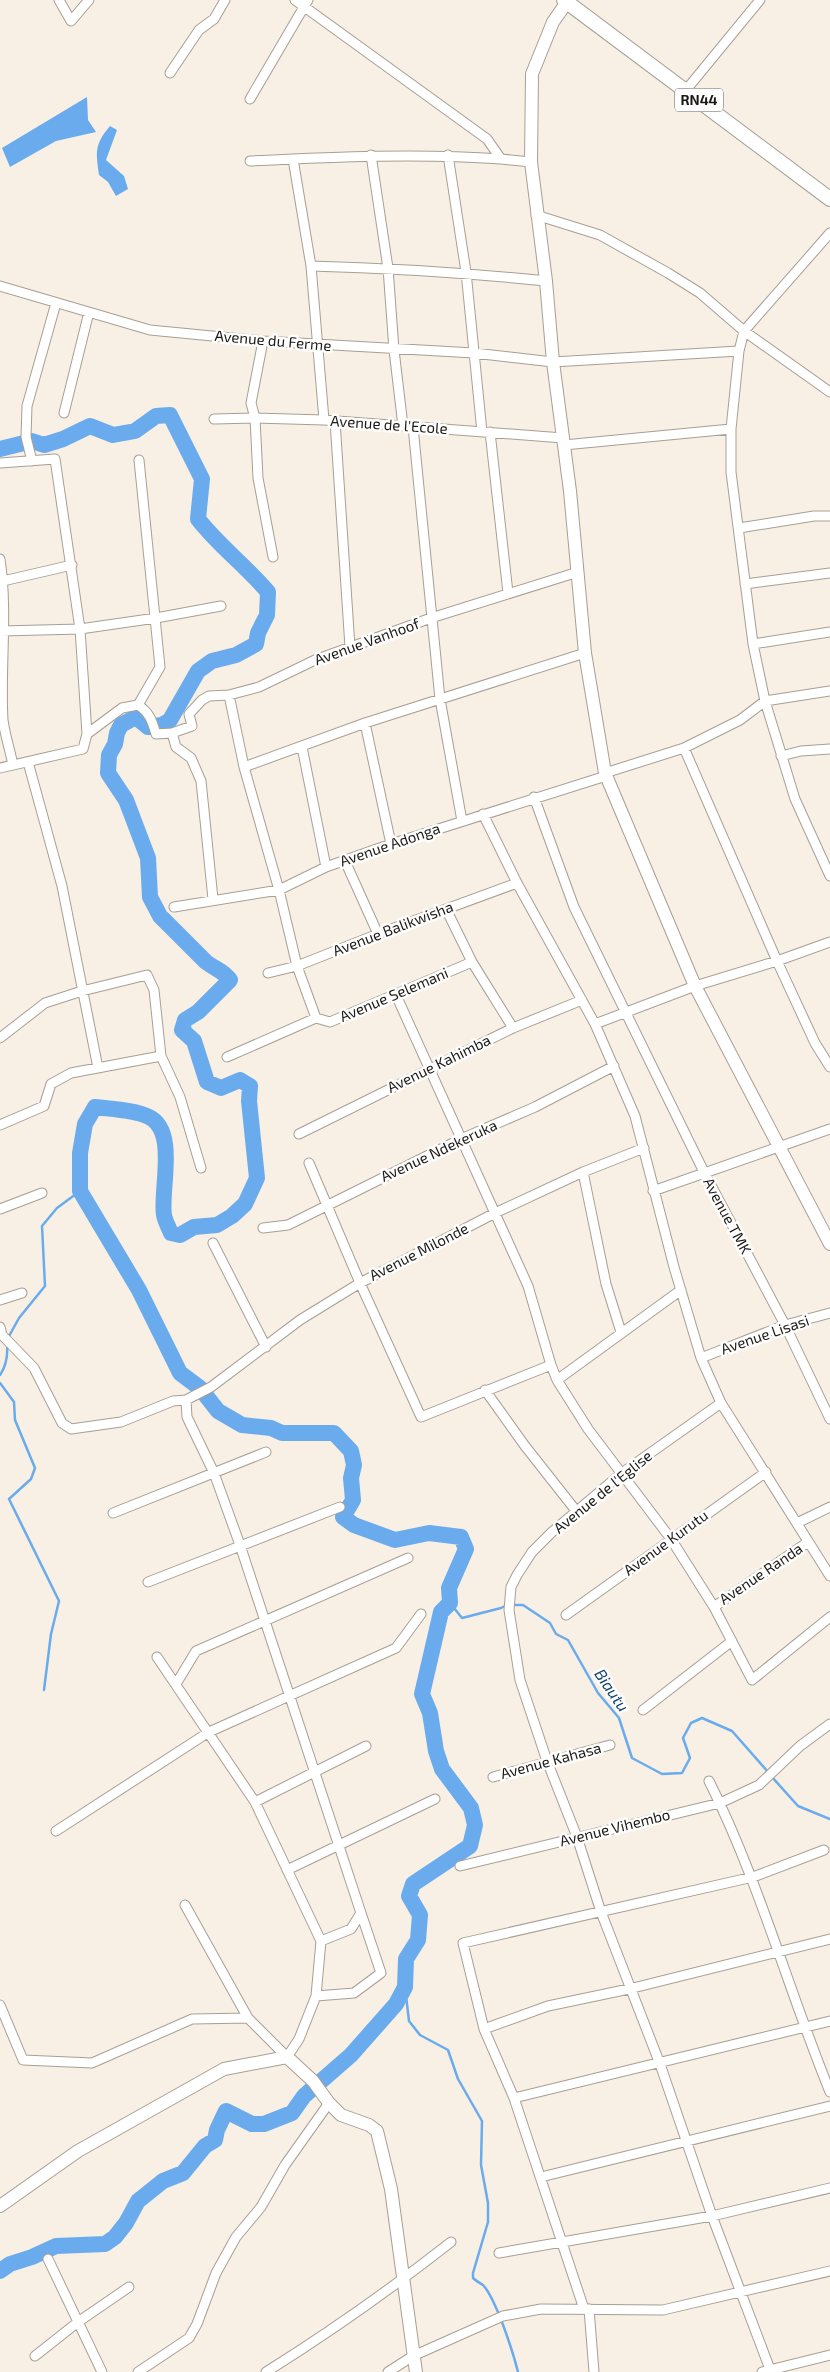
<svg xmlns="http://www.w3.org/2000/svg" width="830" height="2372" viewBox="0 0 830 2372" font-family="'Exo 2',sans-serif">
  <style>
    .water { fill: #6aabee }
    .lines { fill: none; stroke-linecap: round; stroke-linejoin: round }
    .stream { stroke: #6aabee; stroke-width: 2.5 }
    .river { stroke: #6aabee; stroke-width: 16 }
    .street-casing { stroke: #a79f94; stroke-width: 11 }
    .secondary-casing { stroke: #a79f94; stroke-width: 14 }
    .primary-casing { stroke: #a79f94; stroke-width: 16 }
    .street { stroke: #fff; stroke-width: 9 }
    .secondary { stroke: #fff; stroke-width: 12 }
    .primary { stroke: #fff; stroke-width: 14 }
    .labels { text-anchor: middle; stroke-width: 5; stroke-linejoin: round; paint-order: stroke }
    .shield { fill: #fefefe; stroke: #605e5b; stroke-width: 1 }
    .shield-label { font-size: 14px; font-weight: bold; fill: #1c1915 }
    .street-label { font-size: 15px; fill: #1c1915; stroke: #fefefe }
    .water-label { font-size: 16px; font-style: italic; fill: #13426d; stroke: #fefefe }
  </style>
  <rect width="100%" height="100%" fill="#f8f0e4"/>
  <!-- water -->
  <path class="water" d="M87,97L88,120L96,132L56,141L10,167L2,148Z
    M110,126L117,130L106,160L124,176L128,189L116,196L108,182L99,175C96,152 94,145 110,126Z"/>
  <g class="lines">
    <!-- stream -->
    <path class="stream" d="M8,1338L19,1318L45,1286L42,1226L57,1208L80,1191
      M0,1375C7,1365 8,1355 7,1343
      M0,1383L14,1402L15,1420L35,1468L31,1479L9,1499L59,1601L51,1634L44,1690
      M450,1603L462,1618L501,1608L507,1605
      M513,1605H523L550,1623L556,1634L568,1640L598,1693L619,1718L632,1758L662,1774L682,1773L690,1758L683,1738L691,1723L702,1718L732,1731L769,1773
      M772,1777L798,1806L830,1819
      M405,1987L409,2021L420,2035L448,2050L458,2079L482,2121L481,2165L488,2203V2222L473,2273V2278C476,2281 480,2283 483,2285C496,2299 513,2352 518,2372"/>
    <!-- river -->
    <path class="river" d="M0,449L32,441L44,445L63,439L90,426L113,435L135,431L156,416L170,415L202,479L198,519C219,546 246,566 268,592L267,615L258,633L256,644L236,655L212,661L198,671L170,720L162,725L148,727L136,717L121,725L117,733L115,744L109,755L108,773L126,800L148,858L150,897L160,916L206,962C215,969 224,971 230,980L198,1012L185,1020L182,1030L194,1041L207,1082L221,1088L240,1080L250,1086L249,1101L257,1178L245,1204L232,1216L217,1225L194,1227L180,1235L171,1233C169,1228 165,1221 164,1215C160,1190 178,1131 149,1117C136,1110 110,1109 95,1107L85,1124L80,1153V1191L139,1290L180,1373L200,1388L218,1411L242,1425L271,1428L282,1433H334L351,1451L354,1465L351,1478L353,1500L343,1517L354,1525L395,1540L429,1533L461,1537L466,1549L449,1588L450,1603L441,1612L422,1694L430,1713L436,1751L442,1769L471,1808L475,1825L470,1846L413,1884L409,1896L420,1915L418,1940L406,1959L405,1987L396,2004L351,2055L304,2096L292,2113L264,2124H252L226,2111L217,2130L215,2140L205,2146L183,2173L163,2181L138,2201L126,2223L115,2237L105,2244L56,2246L32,2257L10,2264L0,2271"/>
    <!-- street casing -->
    <g class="street-casing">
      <path id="street" d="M59,0L71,21L89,0
        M295,0L487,139L501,159L531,162
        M170,73L199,30L214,19L225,0
        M686,90L760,0
        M250,99L308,0
        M371,155L388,268L394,350L403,426
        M448,155L466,272L482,432
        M293,159L311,266L324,420
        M250,161C334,157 417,153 501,159
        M536,215L600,235L668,273L700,293L744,331L830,392
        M830,233L744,331L739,351L731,429V472L753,644L765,701L795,799L830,876
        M311,266C390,268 467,273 546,281
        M0,286L150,330L263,341L474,353L553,362L739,351
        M263,341L251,403L255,418L258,478L273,557
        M64,413L89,312
        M214,419L255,418L324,420L563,438
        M335,421L350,647
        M413,427L440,699L462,821
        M490,432L508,593
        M564,445L731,429
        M32,461L26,437L27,406L56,303
        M0,463L55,459L80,629L87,734
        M739,528L814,516H830
        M0,559C8,612 0,667 3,720C5,735 10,750 13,765
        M3,581L72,565
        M745,584L830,573
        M1,631L80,629L156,618L221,606
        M753,644L830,632
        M138,705L160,667L139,460
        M365,723L391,844
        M172,733L176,747L191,758L201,781L213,899
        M302,747L326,867
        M684,748L777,961L815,1043L830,1067
        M781,756L801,751L830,749
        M28,762L62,886L98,1068
        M244,767L365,723L585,653
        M0,768L83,749L87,734L122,708L138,705C150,713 152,721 156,734L172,733L192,726L189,714L202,700L209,696L229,695L259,687L315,660L431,618L578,572
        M605,773L684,748L740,720L765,701L830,691
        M534,797L574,907L704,1172L785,1325L830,1419
        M483,814L517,883L595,1024L635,1116L674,1267L701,1358L721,1403L830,1576
        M345,861L378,934
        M174,907L279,890L326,867L391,844L606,776
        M446,909L472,962L513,1028
        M268,973L297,966L378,934L517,883
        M396,995L528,1286L551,1365L557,1380L588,1429L671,1539L714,1607L752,1680L830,1617
        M316,1018L330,1022L472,962
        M595,1024L695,986L777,961L830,942
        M0,1038L45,1003L82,991L147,975L154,990L161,1056L180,1097L201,1168
        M227,1057L316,1018L297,966L279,890L244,767L229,695
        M0,1125L44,1106L51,1084L71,1073L161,1056
        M299,1134L513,1028L582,1000
        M309,1163L360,1283L421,1417L551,1365
        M583,1172L606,1284L621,1332
        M653,1191L830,1129
        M0,1209L42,1193
        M263,1228L288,1225L461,1139L535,1107L614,1066
        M213,1243L266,1347
        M0,1300L22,1293
        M0,1327L2,1335L34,1368L62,1423L71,1429L121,1422L173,1401L186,1400L211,1387L300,1320L360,1283L495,1213L583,1172L644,1148
        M701,1358L785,1325L830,1313
        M557,1380L681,1290
        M485,1390L525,1446L577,1512
        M721,1403L622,1473L552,1532L532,1552L517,1575L511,1587L509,1610L520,1680L547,1761L577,1837L601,1912L660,2064L712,2216L771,2372
        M113,1513L266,1452
        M797,1523L830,1507
        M148,1582L340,1507
        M714,1607L808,1542
        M566,1615L766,1472
        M157,1657L255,1802L321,1941
        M176,1684L196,1651L408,1558
        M643,1710L732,1641
        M493,1777L610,1745
        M709,1781C759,1881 788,1989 830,2092
        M255,1802L366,1746
        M56,1831L209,1732L396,1648L421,1614
        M460,1866L720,1803L759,1785L800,1746L830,1724
        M287,1870L435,1799
        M185,1905L248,2018
        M316,1996L354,1993L381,1973L361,1913
        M0,2005L23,2060L92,2063L192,2019L248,2018L287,2057L299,2039L316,1996L321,1941L351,1929L361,1913L240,1545L214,1473L187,1417L186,1400
        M484,2029L548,2006L629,1989L830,1939
        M514,2098L830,2021
        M541,2177L830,2106
        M499,2253L712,2216L830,2188
        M48,2259L102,2372
        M584,2309L514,2098L484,2029L463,1943L753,1877L824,1850
        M589,2309L594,2372
        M35,2356L78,2322L129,2287
        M138,2372L189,2338L197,2324L216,2273L236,2237L261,2207L285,2165L329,2103
        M266,2372C330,2332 391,2289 451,2242
        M388,2372L413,2356L503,2316L541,2309L663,2310L830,2271
        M762,2372L830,2355"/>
    </g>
    <!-- secondary casing -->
    <g class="secondary-casing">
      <path id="secondary" d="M567,2L553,22L532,74L531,162L546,281L553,362L570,491L585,653L605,773L695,986L830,1244
        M0,2206L78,2151L224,2069L287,2057L313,2081L329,2103L341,2115L369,2125L377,2131L391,2189L416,2372"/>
    </g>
    <!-- primary casing -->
    <g class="primary-casing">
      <path id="primary" d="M564,0L830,199"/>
    </g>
    <!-- street -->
    <use href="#street" class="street"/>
    <!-- secondary -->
    <use href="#secondary" class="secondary"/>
    <!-- primary -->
    <use href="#primary" class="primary"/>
  </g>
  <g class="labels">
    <!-- shield labels -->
    <rect class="shield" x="675" y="88.5" width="48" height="23" rx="4"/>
    <g class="shield-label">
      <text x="699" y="105">RN44</text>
    </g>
    <!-- street labels -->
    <g class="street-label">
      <text transform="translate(273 341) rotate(5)" y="5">Avenue du Ferme</text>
      <text transform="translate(389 425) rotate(4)" y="5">Avenue de l'Ecole</text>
      <text transform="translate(367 642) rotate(-20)" y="5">Avenue Vanhoof</text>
      <text transform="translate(390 845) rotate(-19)" y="5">Avenue Adonga</text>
      <text transform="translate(393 929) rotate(-21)" y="5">Avenue Balikwisha</text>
      <text transform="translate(394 995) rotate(-23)" y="5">Avenue Selemani</text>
      <text transform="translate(439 1064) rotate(-26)" y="5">Avenue Kahimba</text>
      <text transform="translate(439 1151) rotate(-25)" y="5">Avenue Ndekeruka</text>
      <text transform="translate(727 1216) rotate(62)" y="5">Avenue TMK</text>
      <text transform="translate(419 1252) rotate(-27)" y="5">Avenue Milonde</text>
      <text transform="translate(765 1335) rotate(-19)" y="5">Avenue Lisasi</text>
      <text transform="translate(603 1492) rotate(-39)" y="5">Avenue de l'Eglise</text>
      <text transform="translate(666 1543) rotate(-36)" y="5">Avenue Kurutu</text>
      <text transform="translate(761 1574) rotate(-34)" y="5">Avenue Randa</text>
      <text transform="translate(551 1761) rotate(-15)" y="5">Avenue Kahasa</text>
      <text transform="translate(615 1828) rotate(-14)" y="5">Avenue Vihembo</text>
    </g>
    <!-- water labels -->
    <g class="water-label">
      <text transform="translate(612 1690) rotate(56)" y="6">Biautu</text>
    </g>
  </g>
</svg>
